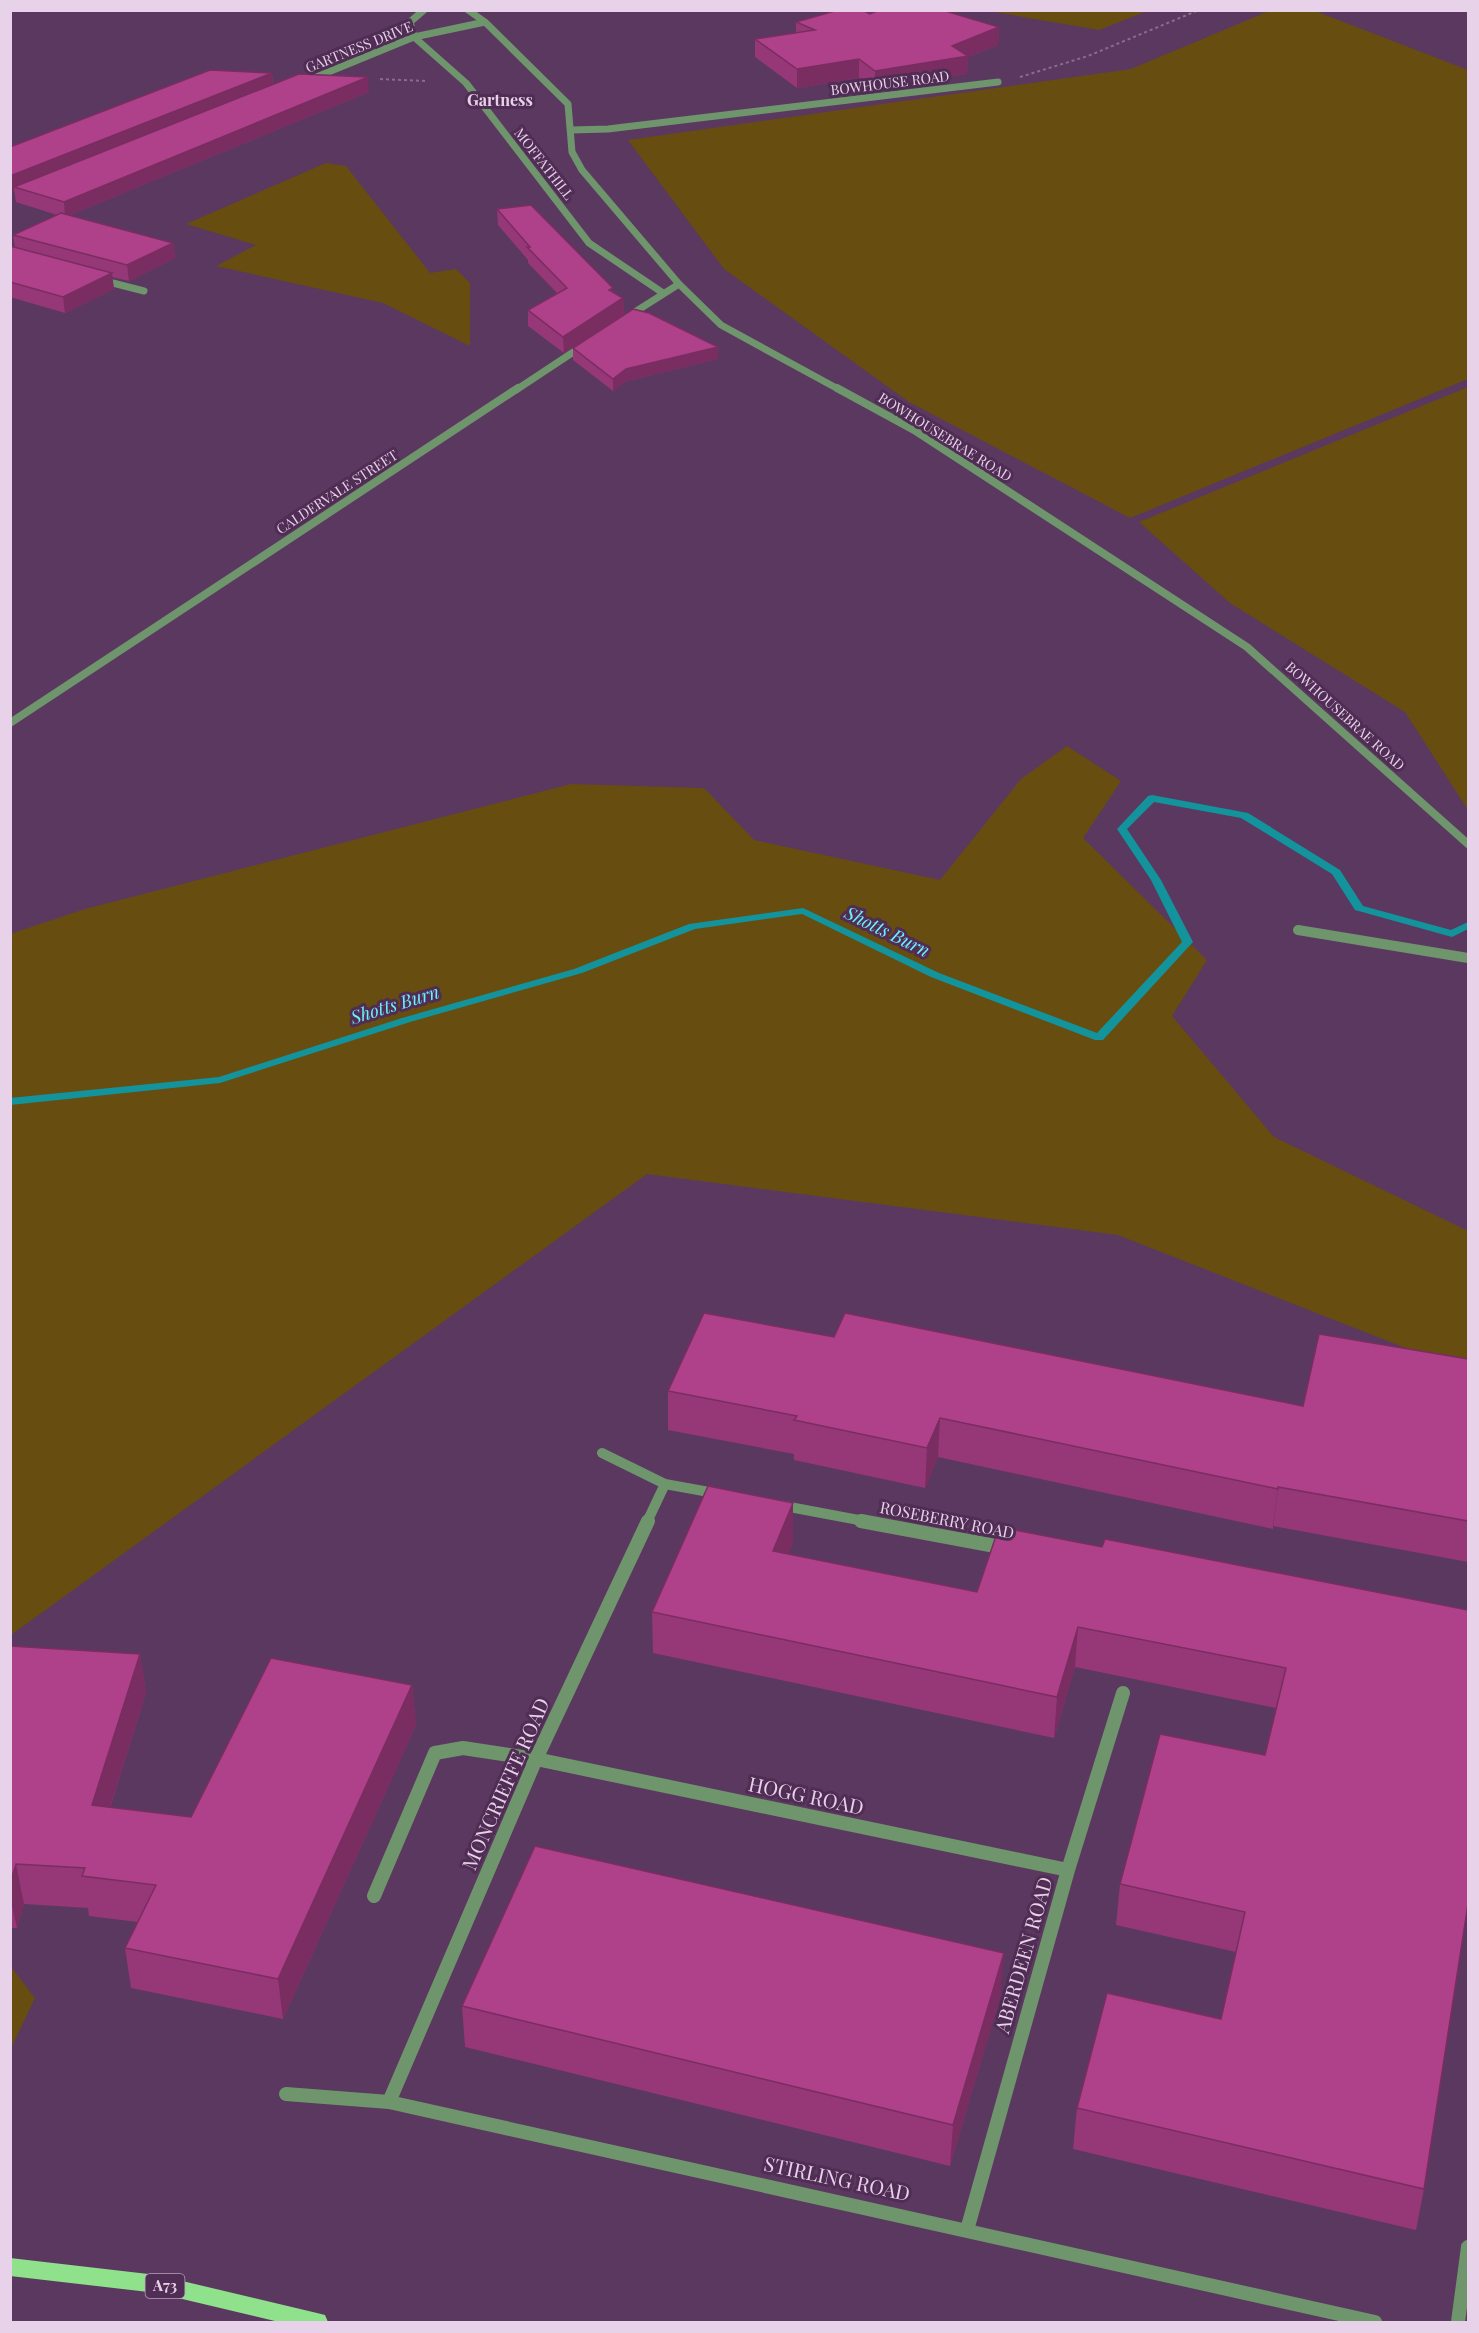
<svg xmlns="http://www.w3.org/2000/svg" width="1479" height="2333" viewBox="0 0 1479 2333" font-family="'Playfair Display',serif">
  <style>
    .green { fill: #684d11 }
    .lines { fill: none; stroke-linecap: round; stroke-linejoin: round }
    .stream { fill: #13939c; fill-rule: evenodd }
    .path { stroke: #8a6c8e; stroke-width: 2; stroke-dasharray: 3 3; stroke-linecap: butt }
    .minor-far3 { stroke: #6e956c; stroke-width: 7 }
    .minor-far2 { stroke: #6e956c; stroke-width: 8 }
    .minor-far1 { stroke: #6e956c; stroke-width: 10 }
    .minor { stroke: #6e956c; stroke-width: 14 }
    .major { fill: #8fe18b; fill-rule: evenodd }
    .wall { fill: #963777 }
    .shaded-wall { fill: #7a2d61 }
    .building { fill: #af408a; stroke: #7a2d61; stroke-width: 1.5 }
    .labels { text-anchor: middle; stroke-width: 6; stroke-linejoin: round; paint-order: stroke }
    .far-street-label { font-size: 14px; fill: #e8d2ea; stroke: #502d54 }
    .shield { fill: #502d54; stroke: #baa0bd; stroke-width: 1.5 }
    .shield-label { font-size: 15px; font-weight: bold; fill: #e8d2ea }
    .far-quarter-label { font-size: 16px; font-weight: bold; fill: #e8d2ea; stroke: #502d54 }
    .street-label { font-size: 16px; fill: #e8d2ea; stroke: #502d54 }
    .water-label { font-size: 18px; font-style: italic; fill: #6bf1fd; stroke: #502d54 }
    .near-street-label { font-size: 20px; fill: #e8d2ea; stroke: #502d54 }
  </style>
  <rect width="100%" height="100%" fill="#5b385f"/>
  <!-- green -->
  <path class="green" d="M989,11L1147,10V11L1099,30Z
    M1269,11H1315L1468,70V379L1130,518L909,402L724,269L628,140L1131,69Z
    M326,163L346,166L430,273L456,269L470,283V346L383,303L216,266L256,245L186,224Z
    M1468,387V810L1405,712L1230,603L1139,522Z
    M1067,746L1121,781L1083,838L1207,960L1172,1016L1274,1137L1468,1231V1362L1426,1356L1118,1235L647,1174L11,1635L10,934L85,909L571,784L704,788L754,840L940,880L1021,779Z
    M11,1967L35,1998L11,2048L10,1967Z"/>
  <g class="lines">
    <!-- stream -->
    <path class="stream" d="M1152,795L1248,813L1340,870L1363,906L1451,930L1468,922V929L1452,937L1355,910L1332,874L1241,818L1154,802L1127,829L1161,880L1193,942L1103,1040H1095L931,977L802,914L695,929L582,973L410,1022L220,1083L10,1105V1098L219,1077L402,1018L574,969L689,924L803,908L939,973L1097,1033L1182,942L1151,880L1117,829L1148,796Z"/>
    <!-- path -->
    <path class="path" d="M1020,77L1088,56L1199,10
      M380,79L427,81"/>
    <!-- minor-far3 -->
    <path class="minor-far3" d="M424,10L410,22L414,37L466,83L589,243L663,293
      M468,10L485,22L568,104L572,152L582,170L679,284L721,325L840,390
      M309,80L414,37L485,22
      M572,130L608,129L998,82
      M101,280L144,291
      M627,317L679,284
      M516,390L584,345"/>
    <!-- minor-far2 -->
    <path class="minor-far2" d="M837,388L914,430L1247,647L1468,844
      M10,723L518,388"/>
    <!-- minor-far1 -->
    <path class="minor-far1" d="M1298,930L1468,958
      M602,1453L665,1484L720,1494
      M779,1505L869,1522
      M647,1522L665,1484"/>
    <!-- minor -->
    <path class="minor" d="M861,1521L1006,1548
      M374,1896L435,1753L463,1748L536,1759L1068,1870
      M286,2094L389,2102L1375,2322
      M389,2102L536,1759L648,1521
      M967,2230L1068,1870L1123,1693
      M1458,2322L1468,2247"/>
    <!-- major -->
    <path class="major" d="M10,2258L157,2275L317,2313L325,2315L328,2322H279L157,2293L10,2276Z"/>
  </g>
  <!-- wall -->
  <path class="wall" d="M870,14L999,27L998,45L968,57L967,74L875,89L859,78L797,88L755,57V39L796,33V22Z
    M272,73L273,84L369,92L70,215L173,243L175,258L129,281L112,277L114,289L65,313L10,297V246L15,247L13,235L57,215L16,202L14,190L10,192V147Z
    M497,209L614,292L623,298L624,314L564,353L528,326V310L557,293L528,263V260L498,225Z
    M718,347V359L627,381L613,391L573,360V348Z
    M834,1337L1303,1406L1468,1359V1562L1273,1526V1529L938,1457L925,1488L794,1460V1454L668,1430V1391Z
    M793,1503V1543L788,1554L977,1592L1102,1547L1468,1610L1424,2189L1416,2230L1073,2149L1077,2108L1221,2019L1236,1952L1116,1925L1120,1884L1265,1755L1276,1708L1075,1667L1054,1738L653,1653L652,1612Z
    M10,1646L140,1654L146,1693L110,1808L191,1817L412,1685L416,1725L283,2019L131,1988L125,1948L138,1922L89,1916L88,1908L24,1904L17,1928H10Z
    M1001,1994L950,2166L465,2047L462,2006Z"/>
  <!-- shaded-wall -->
  <path class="shaded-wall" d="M999,27L998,45L968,57L967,74L875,89V71L952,46Z
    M859,59V78L797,88V69Z
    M272,73L273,87L14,187V190L10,192V176Z
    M368,77L369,92L65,217L64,202Z
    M173,243L175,258L129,281L127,265Z
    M112,273L114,289L65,313L63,297Z
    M623,298L624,314L564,353L563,337Z
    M718,347V359L627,381L613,391V379L626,369Z
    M940,1418L938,1457L925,1488L927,1448Z
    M1278,1487L1273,1526V1529L1278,1489Z
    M793,1503V1543L772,1591L773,1551Z
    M1078,1627L1075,1667L1054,1738L1057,1697Z
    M140,1654L146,1693L98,1845L92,1805Z
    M412,1685L416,1725L283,2019L278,1979Z
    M16,1864L24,1904L17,1928L10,1897V1883Z
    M1004,1953L1001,1994L950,2166L953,2125Z"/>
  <!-- building -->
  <path class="building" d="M838,10H862L870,14L879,10H942L999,27L952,46L968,56L875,71L859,59L797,69L755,39L815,30L796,22Z
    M210,70L272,73L10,176V147Z
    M299,74L368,77L64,202L14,187Z
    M531,205L613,288L609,290L623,298L563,337L528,310L567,288L527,247H530L497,209Z
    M61,213L173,243L127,265L13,235Z
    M10,246L112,273L63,297L10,282Z
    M633,309L649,313L718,347L626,369L613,379L573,348Z
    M704,1313L834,1337L845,1313L1303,1406L1319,1334L1468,1359V1521L1278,1487V1489L940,1418L927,1448L794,1420L797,1416L668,1391Z
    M708,1486L793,1503L773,1551L977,1592L999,1527L1102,1547L1105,1539L1468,1610V1904L1424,2189L1077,2108L1107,1993L1221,2019L1245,1912L1120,1884L1160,1734L1265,1755L1286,1668L1078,1627L1057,1697L652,1612Z
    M10,1646L140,1654L92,1805L191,1817L271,1658L412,1685L278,1979L125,1948L156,1885L82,1876L85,1868L16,1864L10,1883Z
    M535,1846L1004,1953L953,2125L462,2006Z"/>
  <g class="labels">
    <!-- far-street labels -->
    <g class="far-street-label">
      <text transform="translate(359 47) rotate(-22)" y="5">GARTNESS DRIVE</text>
      <text transform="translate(890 83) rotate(-7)" y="5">BOWHOUSE ROAD</text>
      <text transform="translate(544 164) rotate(52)" y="5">MOFFATHILL</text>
      <text transform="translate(945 437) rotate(32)" y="5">BOWHOUSEBRAE ROAD</text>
      <text transform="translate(337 492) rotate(-33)" y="5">CALDERVALE STREET</text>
      <text transform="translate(1345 716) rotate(42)" y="5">BOWHOUSEBRAE ROAD</text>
    </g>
    <!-- shield labels -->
    <rect class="shield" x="145.5" y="2274" width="39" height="24" rx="4.5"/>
    <g class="shield-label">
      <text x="165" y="2291">A73</text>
    </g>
    <!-- far-quarter labels -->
    <g class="far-quarter-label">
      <text x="500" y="106">Gartness</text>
    </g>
    <!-- street labels -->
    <g class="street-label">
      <text transform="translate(947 1520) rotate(11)" y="6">ROSEBERRY ROAD</text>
    </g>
    <!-- water labels -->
    <g class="water-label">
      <text transform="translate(887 932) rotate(26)" y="6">Shotts Burn</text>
      <text transform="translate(395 1005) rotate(-17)" y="6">Shotts Burn</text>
    </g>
    <!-- near-street labels -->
    <g class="near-street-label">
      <text transform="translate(506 1784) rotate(-66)" y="7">MONCRIEFFE ROAD</text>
      <text transform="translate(806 1796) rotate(12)" y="7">HOGG ROAD</text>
      <text transform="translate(1024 1955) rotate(-74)" y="7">ABERDEEN ROAD</text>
      <text transform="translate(837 2179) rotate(12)" y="7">STIRLING ROAD</text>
    </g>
  </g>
  <!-- border -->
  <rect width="1479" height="2333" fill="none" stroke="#e8d2ea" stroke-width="24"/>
</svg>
